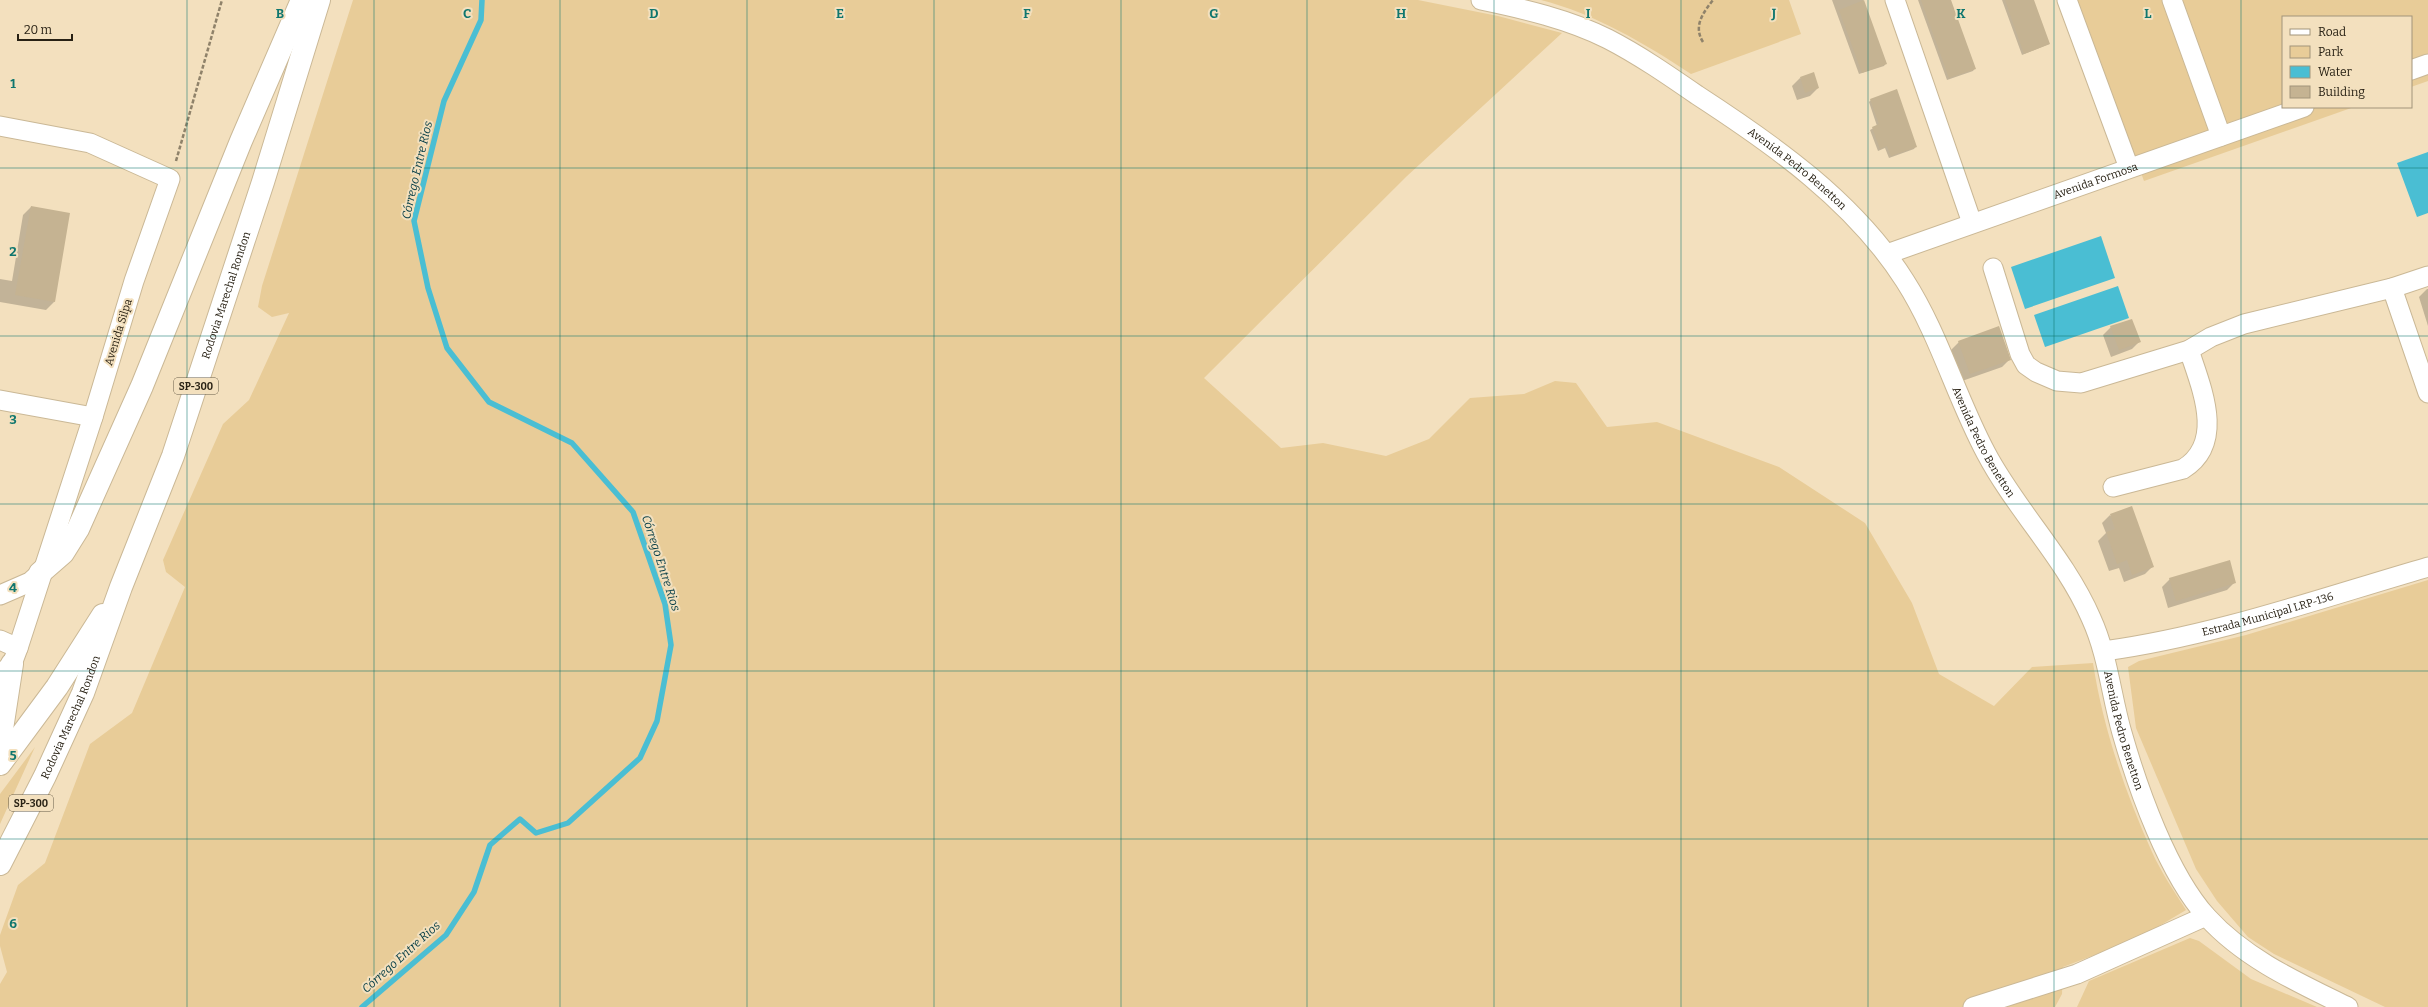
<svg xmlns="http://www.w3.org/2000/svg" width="2428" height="1007" viewBox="0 0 2428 1007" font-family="Bitter,serif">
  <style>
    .green { fill: #e8cc98 }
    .water { fill: #4abed3 }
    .shadow { fill: #0003 }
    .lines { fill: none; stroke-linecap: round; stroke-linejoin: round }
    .stream { stroke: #4abed3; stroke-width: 5.5 }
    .building { fill: #c5b392 }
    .minor-casing { stroke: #cab896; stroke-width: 21 }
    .major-casing { stroke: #cab896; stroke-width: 24 }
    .path { stroke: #8f826a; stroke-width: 2.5; stroke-dasharray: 4 2; stroke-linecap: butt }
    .minor { stroke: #fff; stroke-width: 19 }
    .major { stroke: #fff; stroke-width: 22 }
    .grid { fill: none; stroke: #0f766e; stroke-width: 1; stroke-opacity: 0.55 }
    .labels { text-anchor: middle; stroke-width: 4; stroke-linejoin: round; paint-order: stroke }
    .shield { fill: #f3e0be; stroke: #655a47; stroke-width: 1 }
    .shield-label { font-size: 10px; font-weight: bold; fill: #282114 }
    .street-label { font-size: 11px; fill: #282114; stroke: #f3e0be }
    .water-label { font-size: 12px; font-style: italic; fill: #043c45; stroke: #f3e0be }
    .grid-label { font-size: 13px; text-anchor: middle; font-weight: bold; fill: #0f766e; stroke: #f3e0be; stroke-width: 4; stroke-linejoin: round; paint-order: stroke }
  </style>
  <rect width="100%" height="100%" fill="#f3e0be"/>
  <!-- green -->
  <path class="green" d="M353,0H1418L1498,16L1562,33L1407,176L1204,378L1281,448L1323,443L1386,456L1429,439L1470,398L1524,394L1555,381L1576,383L1607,427L1657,422L1779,467L1865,523L1912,603L1939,674L1994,706L2032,667L2093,663C2103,728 2125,792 2152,852C2161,872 2174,891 2186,910L2139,938L2063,967L2062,994L2055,1007H0V984L7,972L0,946V935L18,885L45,863L90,744L132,713L185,587L166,572L163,560L223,424L249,400L289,313L272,317L258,307L262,286Z
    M1541,0H1789L1801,34L1691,74C1644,43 1595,14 1541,0Z
    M2077,0H2428V81L2411,87V17H2283V107H2354L2144,181Z
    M2428,580V1007H2385L2274,954L2248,937L2217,901L2196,869L2136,728L2128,667L2139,661L2246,635Z
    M35,747L0,824V794Z
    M2190,938L2199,941L2251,979L2317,1007H2077L2089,981Z"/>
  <!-- water -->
  <path class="water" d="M2428,152V213L2417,217L2397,163Z
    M2101,236L2115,278L2025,309L2011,267Z
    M2118,286L2129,318L2045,347L2034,315Z"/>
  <!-- shadow -->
  <path class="shadow" d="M1832,0H1863L1886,63L1884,66L1859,74Z
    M1918,0H1950L1975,68L1973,71L1947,80Z
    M2002,0H2033L2049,44L2022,55Z
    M1800,78L1818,88L1810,96L1797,100L1792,86Z
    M1871,100L1916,146L1914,149L1889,158L1885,148L1878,151L1870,130L1877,126L1869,102Z
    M31,207L54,302L46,310L0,302V279L12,281L23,215Z
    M2427,289H2428V326L2419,297Z
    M2111,327L2140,341L2132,349L2111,357L2103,335Z
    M1959,342L2009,360L2002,367L1962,381L1951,350Z
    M2110,515L2153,566L2145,574L2124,582L2119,568L2109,571L2098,541L2106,533L2102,523Z
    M2170,579L2235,582L2227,590L2168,608L2162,587Z"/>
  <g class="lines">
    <!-- stream -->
    <path class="stream" d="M362,1007L446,935L474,892L490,845L520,819L536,833L568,823L640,758L657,721L671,645L665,604L633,512L572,443L489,402L447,348L428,288L414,221L444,101L481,20L482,0"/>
  </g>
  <!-- building -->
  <path class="building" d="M1864,0L1887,64L1862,73L1839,10Z
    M1921,0H1951L1976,69L1949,78Z
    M2005,0H2034L2050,44L2024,54Z
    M1814,72L1819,88L1805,93L1800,77Z
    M1897,89L1917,147L1891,156L1887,146L1880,149L1872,127L1879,124L1870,99Z
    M31,206L70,213L55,302L15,295Z
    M2132,319L2141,342L2119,350L2110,326Z
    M1999,326L2011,360L1970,374L1958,341Z
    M2132,506L2154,567L2132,575L2127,560L2117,564L2106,532L2115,529L2110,514Z
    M2230,560L2236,583L2176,601L2169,578Z"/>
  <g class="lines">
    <!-- minor casing -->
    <g class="minor-casing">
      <g id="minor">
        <path id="s1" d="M1481,0C1524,9 1568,19 1608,39C1639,55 1668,75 1697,95C1774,145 1855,202 1905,281C1939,334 1956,397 1986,453C2016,510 2065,558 2091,618C2108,655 2111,695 2122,733C2138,789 2168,874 2207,917C2245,959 2299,983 2348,1007"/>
        <path d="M1895,0L1972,223"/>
        <path d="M2067,0L2129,168"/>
        <path d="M2172,0L2221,136"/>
        <path d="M2411,70L2428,64"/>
        <path d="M0,126L90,143L170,179L134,281L93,417L18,648L12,664L1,674"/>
        <path id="s2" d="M1887,254L2304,107"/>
        <path d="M1993,268L2020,354L2026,365L2036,372L2057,381L2081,383L2189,350L2211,337L2244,324L2392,288L2428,276"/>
        <path d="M2392,288L2428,393"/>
        <path d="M0,400L93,417"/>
        <path d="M2113,487L2183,469C2226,443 2201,387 2189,350"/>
        <path d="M0,595L30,582L40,573"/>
        <path d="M0,640L18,648"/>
        <path id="s3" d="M2104,651C2214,636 2321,598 2428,567"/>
        <path d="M1973,1007L2077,974L2206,916"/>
      </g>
    </g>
    <!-- major casing -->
    <g class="major-casing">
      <g id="major">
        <path d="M40,573L63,553L78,529L142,386L241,141L302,0"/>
        <path d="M0,742L12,664"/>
        <path d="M0,764L57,687L103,615"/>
        <path id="s4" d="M0,864L45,776L83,693L121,587L173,456L263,182L319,0"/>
      </g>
    </g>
    <!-- path -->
    <path class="path" d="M1703,42C1693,26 1703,13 1713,0
      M176,161L222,0"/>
    <!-- minor -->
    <use href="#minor" class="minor"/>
    <!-- major -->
    <use href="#major" class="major"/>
  </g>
  <!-- grid -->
  <path class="grid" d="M187,0V1007M374,0V1007M560,0V1007M747,0V1007M934,0V1007M1121,0V1007M1307,0V1007M1494,0V1007M1681,0V1007M1868,0V1007M2054,0V1007M2241,0V1007M0,168H2428M0,336H2428M0,504H2428M0,671H2428M0,839H2428"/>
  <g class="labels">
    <!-- shield labels -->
    <g class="shield">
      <rect x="174" y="378" width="44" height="16" rx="3"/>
      <rect x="9" y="795" width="44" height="16" rx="3"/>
    </g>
    <g class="shield-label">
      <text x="196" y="390">SP-300</text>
      <text x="31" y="807">SP-300</text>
    </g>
    <!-- street labels -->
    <g class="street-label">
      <text dy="4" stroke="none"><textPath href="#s1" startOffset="363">Avenida Pedro Benetton</textPath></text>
      <text dy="4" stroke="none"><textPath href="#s2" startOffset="221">Avenida Formosa</textPath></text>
      <text dy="4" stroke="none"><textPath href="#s4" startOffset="613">Rodovia Marechal Rondon</textPath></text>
      <text transform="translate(118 332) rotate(-73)" y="4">Avenida Silpa</text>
      <text dy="4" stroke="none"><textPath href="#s1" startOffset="699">Avenida Pedro Benetton</textPath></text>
      <text dy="4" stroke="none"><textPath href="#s3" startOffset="168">Estrada Municipal LRP-136</textPath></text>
      <text dy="4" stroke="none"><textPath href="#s4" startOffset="163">Rodovia Marechal Rondon</textPath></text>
      <text dy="4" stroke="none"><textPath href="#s1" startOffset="1023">Avenida Pedro Benetton</textPath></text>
    </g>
    <!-- water labels -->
    <g class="water-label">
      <text transform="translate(417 170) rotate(-77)" y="4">Córrego Entre Rios</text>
      <text transform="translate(661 563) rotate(72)" y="4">Córrego Entre Rios</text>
      <text transform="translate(401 957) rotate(-42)" y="4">Córrego Entre Rios</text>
    </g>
  </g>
  <g class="grid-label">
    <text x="280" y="18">B</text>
    <text x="467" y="18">C</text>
    <text x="654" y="18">D</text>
    <text x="840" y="18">E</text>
    <text x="1027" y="18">F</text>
    <text x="1214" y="18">G</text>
    <text x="1401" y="18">H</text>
    <text x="1588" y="18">I</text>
    <text x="1774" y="18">J</text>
    <text x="1961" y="18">K</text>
    <text x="2148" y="18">L</text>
    <text x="13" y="88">1</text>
    <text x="13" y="256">2</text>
    <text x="13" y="424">3</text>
    <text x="13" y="592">4</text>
    <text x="13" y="760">5</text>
    <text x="13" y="928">6</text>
  </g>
  <!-- legend -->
  <rect x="2282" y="16" width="130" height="92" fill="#f3e0be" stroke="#a2947a"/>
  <rect x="2290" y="29" width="20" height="6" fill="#ffffff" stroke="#a2947a"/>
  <text x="2318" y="36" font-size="12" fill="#282114">Road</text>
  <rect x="2290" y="46" width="20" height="12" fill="#e8cc98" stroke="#a2947a"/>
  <text x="2318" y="56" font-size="12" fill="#282114">Park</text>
  <rect x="2290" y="66" width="20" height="12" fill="#4abed3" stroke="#a2947a"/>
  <text x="2318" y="76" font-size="12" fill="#282114">Water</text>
  <rect x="2290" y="86" width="20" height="12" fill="#c5b392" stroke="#a2947a"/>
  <text x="2318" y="96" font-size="12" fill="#282114">Building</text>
  <!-- scale -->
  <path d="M18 34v6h54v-6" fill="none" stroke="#282114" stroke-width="2"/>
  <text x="24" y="34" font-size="12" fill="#282114" stroke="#f3e0be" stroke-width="3" paint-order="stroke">20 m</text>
</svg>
